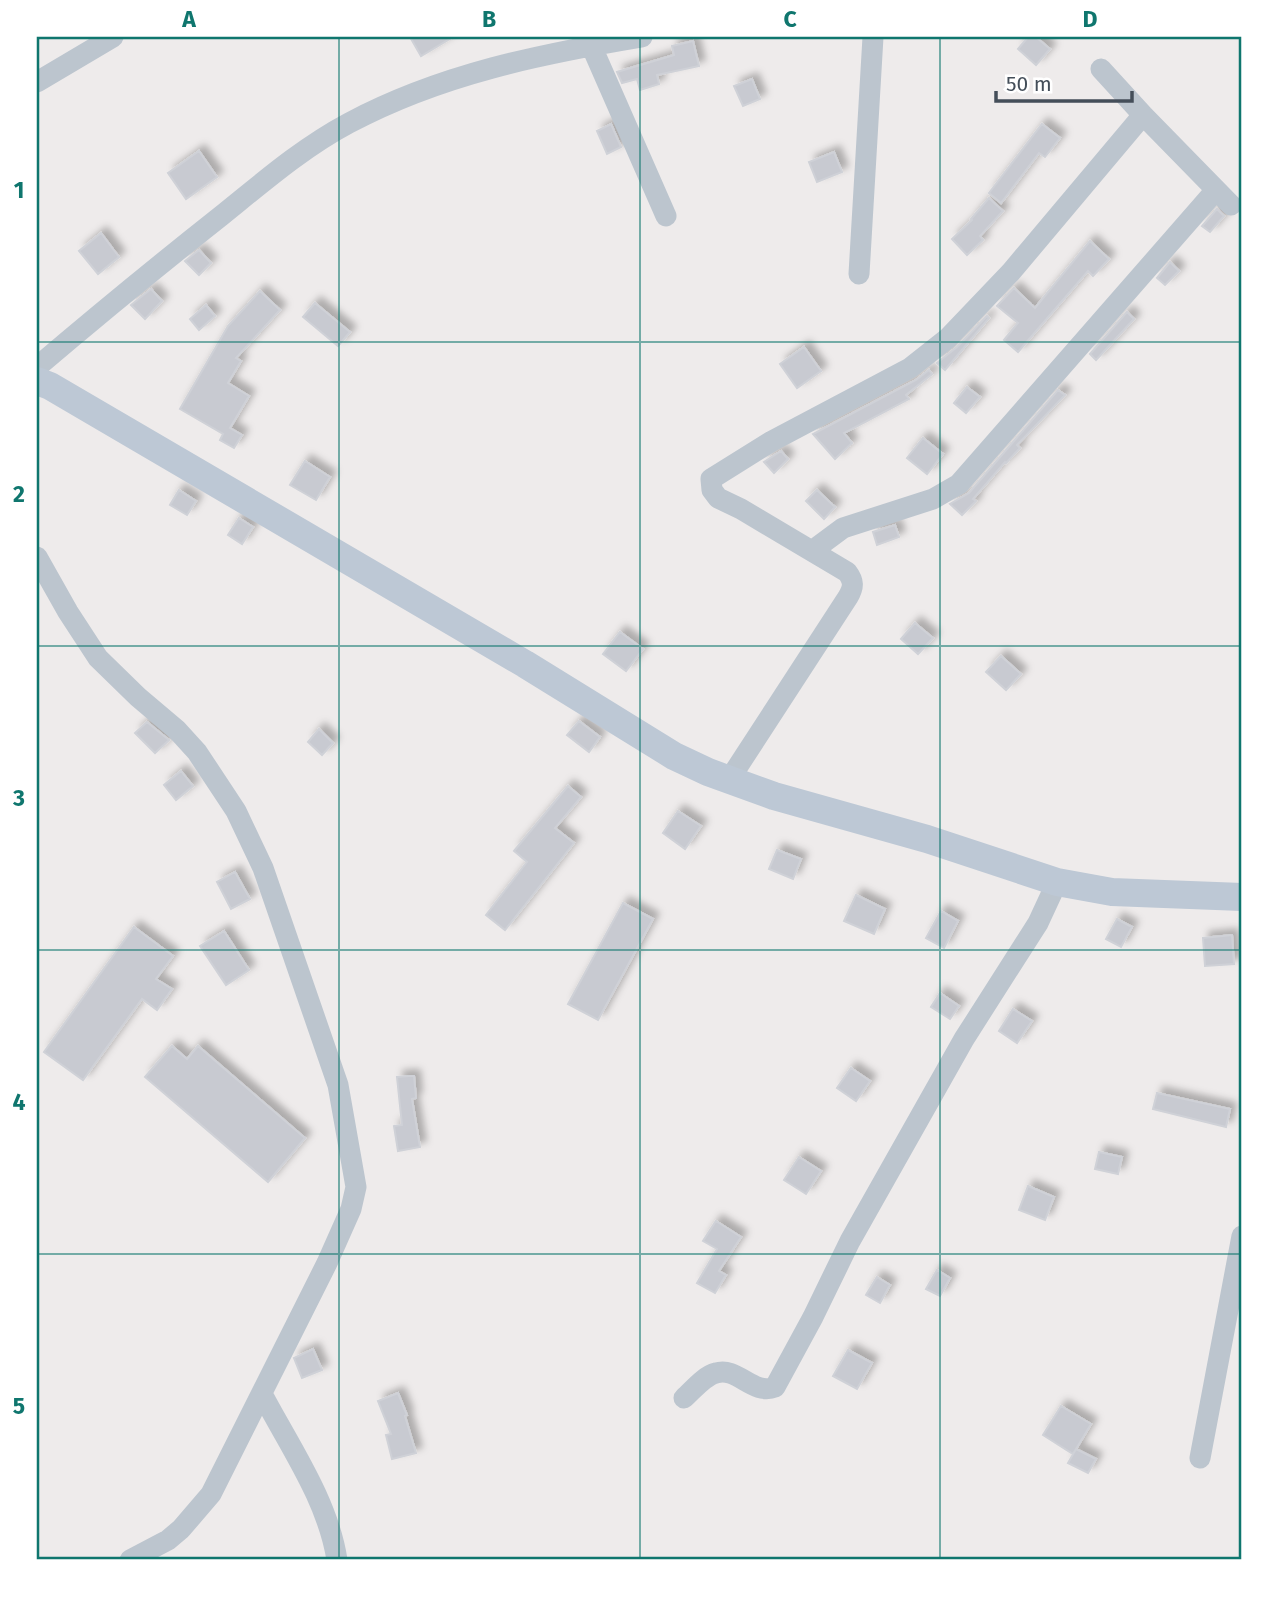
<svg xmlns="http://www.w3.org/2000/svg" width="1279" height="1597" viewBox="0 0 1279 1597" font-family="'Fira Sans',sans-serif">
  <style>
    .building { fill: #c8cad1; stroke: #cfd1d7; stroke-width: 2; filter: url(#shadow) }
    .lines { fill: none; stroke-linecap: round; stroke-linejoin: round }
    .street { stroke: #bcc5ce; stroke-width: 21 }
    .secondary { stroke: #bdc8d5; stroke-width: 28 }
    .grid { fill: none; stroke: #0f766e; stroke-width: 2; stroke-opacity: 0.55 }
    .neatline { fill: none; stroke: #0f766e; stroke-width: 2.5 }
    .grid-label { font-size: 23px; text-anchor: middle; font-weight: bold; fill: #0f766e }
  </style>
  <defs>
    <filter id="shadow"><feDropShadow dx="6" dy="-6" stdDeviation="3.5" flood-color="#0004"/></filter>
  </defs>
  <rect width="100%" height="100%" fill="#eeebeb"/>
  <!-- building -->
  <path class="building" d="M410,37H453L421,56Z
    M1028,37H1036L1050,49L1036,65L1018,49Z
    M693,41L699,66L657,75L659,84L640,90L637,79L622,83L617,72L674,55L672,46Z
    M752,79L760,99L743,106L734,86Z
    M611,124L621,147L607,154L597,131Z
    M1042,124L1060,138L1045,157L1039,153L1001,203L989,193Z
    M199,151L217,177L186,199L168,173Z
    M834,152L842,172L817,182L809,162Z
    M989,198L1003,211L980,236L983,240L967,255L952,239L972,220L971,219Z
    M1217,209L1224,216L1210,232L1202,226Z
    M101,233L119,257L98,274L79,251Z
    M1090,241L1109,259L1093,276L1088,271L1018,352L1004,340L1018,323L997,306L1014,288L1035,308Z
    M199,250L211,263L199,275L185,261Z
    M1170,262L1179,271L1165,285L1157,278Z
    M151,289L162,301L145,319L131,305Z
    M260,291L280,310L236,358L241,361L228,383L249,396L230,428L242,435L234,448L220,440L223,434L180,409L228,326Z
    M315,303L350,332L338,346L303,317Z
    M206,305L215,316L199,330L190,319Z
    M1127,312L1134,319L1096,360L1090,354Z
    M987,316L989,318L945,370L937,363L957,347Z
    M804,347L821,371L797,388L780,364Z
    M929,370L932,374L906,395L909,399L844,433L852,443L835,459L813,434L916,380Z
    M967,387L980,397L966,413L954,403Z
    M1058,390L1065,395L1017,445L1020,448L1006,463L1005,462L973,499L976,501L962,515L950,504L969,493Z
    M923,438L943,454L927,474L907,458Z
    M781,451L788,459L774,473L764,462Z
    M305,461L330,477L316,500L290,485Z
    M179,490L196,501L187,515L170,505Z
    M817,490L835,507L824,519L806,501Z
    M239,518L253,527L242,544L228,535Z
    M895,525L899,537L877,545L873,532Z
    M915,623L933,638L918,654L901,639Z
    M620,632L643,649L626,671L603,654Z
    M1001,656L1021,674L1006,690L986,672Z
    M579,721L600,737L589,752L567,735Z
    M147,722L169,740L155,753L135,733Z
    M319,729L333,743L322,755L308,742Z
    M181,771L193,786L176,800L164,785Z
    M568,786L581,797L555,828L574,843L505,930L486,915L527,862L514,851Z
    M678,811L701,826L685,849L663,833Z
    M777,850L801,859L793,879L769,869Z
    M235,872L250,899L231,909L217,882Z
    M856,895L885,909L874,934L844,921Z
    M623,903L653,919L598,1020L568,1004Z
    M941,911L958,921L944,948L926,938Z
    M1117,919L1132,927L1121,947L1106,939Z
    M134,927L173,956L156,979L172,989L157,1010L142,999L83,1080L44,1052Z
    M224,931L249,970L226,985L200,946Z
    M1232,935L1234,964L1205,966L1203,938Z
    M940,993L959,1006L950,1019L931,1007Z
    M1013,1009L1032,1021L1017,1043L999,1031Z
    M172,1046L187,1059L198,1046L305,1138L268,1182L145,1077Z
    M851,1068L870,1081L856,1101L837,1088Z
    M409,1076H414L416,1098L412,1099L420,1147L398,1151L394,1126L402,1125L397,1077Z
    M1157,1093L1230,1109L1226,1127L1153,1109Z
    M1099,1152L1122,1157L1118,1174L1095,1169Z
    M799,1157L821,1171L806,1194L784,1180Z
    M1028,1186L1054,1197L1045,1220L1019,1210Z
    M716,1221L741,1237L719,1271L726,1275L715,1293L697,1283L717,1249L703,1241Z
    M937,1270L950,1278L940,1296L926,1289Z
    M877,1277L890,1285L880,1303L866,1295Z
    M313,1349L322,1370L302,1378L294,1358Z
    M848,1350L872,1363L857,1389L833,1376Z
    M398,1393L407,1415L405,1416L416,1453L392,1459L386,1435L391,1434L378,1401Z
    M1061,1406L1091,1424L1073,1454L1043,1435Z
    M1076,1449L1096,1459L1088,1473L1068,1463Z"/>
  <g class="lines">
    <!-- street -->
    <path class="street" d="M591,45L666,216
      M1101,69L1143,115L1231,205
      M37,82L113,37
      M859,274L873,37
      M37,367C97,316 159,265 221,216C262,183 302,148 349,123C441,74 541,54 642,37
      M812,551L843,528L933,499L959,484L1216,190
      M37,557L68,612L98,658L138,697L177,730L197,752L236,811L263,868L338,1085L356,1187L351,1209L327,1263L211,1494L181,1529L168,1540L130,1560
      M729,780L848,597C854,587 854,581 847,572L741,509L718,498L712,490L711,479L772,441L910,368L948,338L1011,272L1143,115
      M262,1394C290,1447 328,1501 337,1560
      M684,1398C693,1390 704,1376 716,1373C737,1366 753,1396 775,1387L813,1317L850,1241L964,1039L1038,923L1057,882
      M1200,1458L1242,1236"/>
    <!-- secondary -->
    <path class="secondary" d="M37,381L50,386L525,664L674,756L708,772L774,796L927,839L1057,882L1112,892L1242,897"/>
  </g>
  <!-- grid -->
  <path class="grid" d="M339,37V1560M640,37V1560M940,37V1560M37,342H1242M37,646H1242M37,950H1242M37,1254H1242"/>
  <!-- border -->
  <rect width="1279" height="1597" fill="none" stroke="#ffffff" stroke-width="77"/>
  <!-- scale -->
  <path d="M996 91v10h136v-10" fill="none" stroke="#444e59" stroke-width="3.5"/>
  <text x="1006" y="91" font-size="21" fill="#444e59" stroke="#ffffff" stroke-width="5" paint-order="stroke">50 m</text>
  <rect x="38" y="38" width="1202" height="1520" class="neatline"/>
  <g class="grid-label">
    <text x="189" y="27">A</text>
    <text x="489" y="27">B</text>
    <text x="790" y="27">C</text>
    <text x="1090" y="27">D</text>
    <text x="19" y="198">1</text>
    <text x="19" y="502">2</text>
    <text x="19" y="806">3</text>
    <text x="19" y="1110">4</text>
    <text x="19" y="1414">5</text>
  </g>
</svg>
